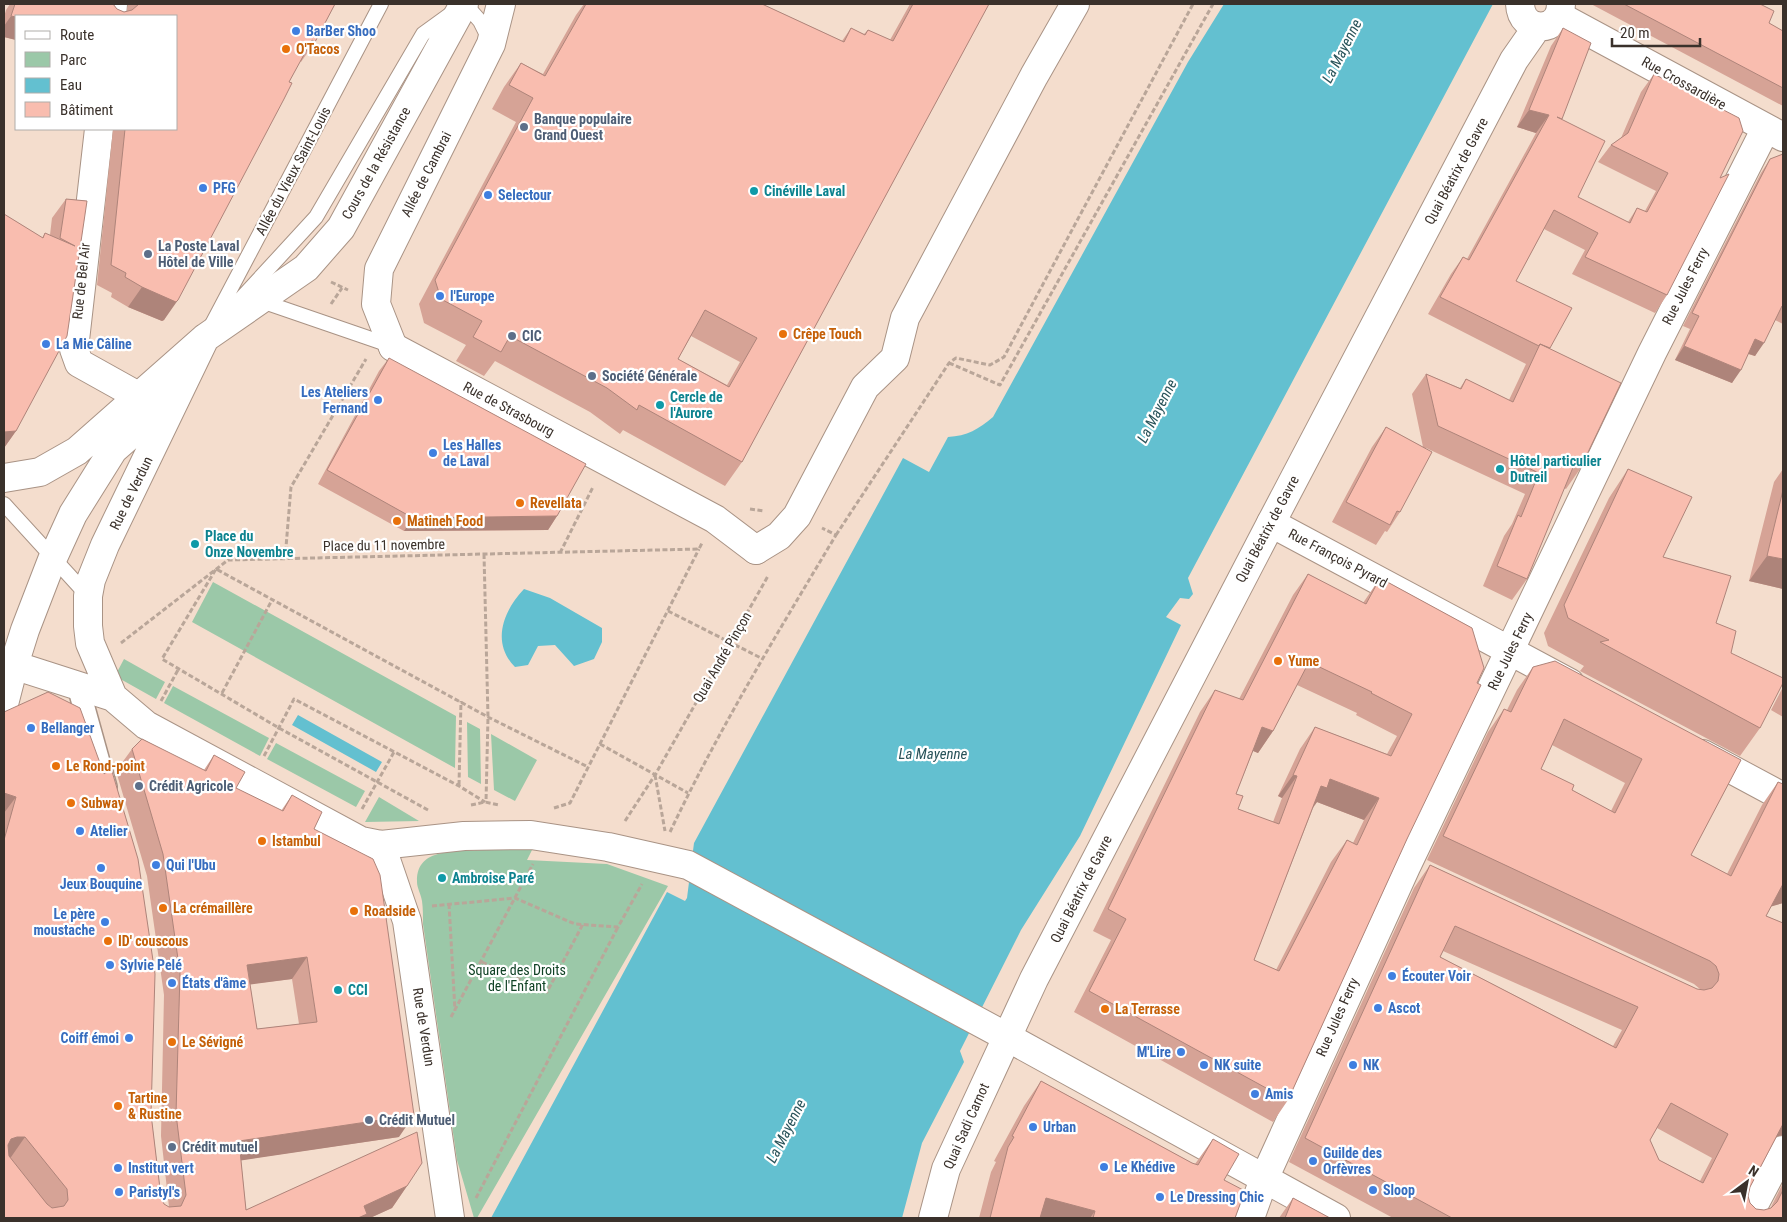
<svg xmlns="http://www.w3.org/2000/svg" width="1787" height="1222" viewBox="0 0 1787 1222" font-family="'Roboto Condensed',sans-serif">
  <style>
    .green { fill: #9bc8a8 }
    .water { fill: #63c0d0 }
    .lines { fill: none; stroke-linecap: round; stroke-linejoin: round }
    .service-casing { stroke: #a99385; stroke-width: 16 }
    .pedestrian-casing { stroke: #a99385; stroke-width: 24 }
    .minor-casing { stroke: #a99385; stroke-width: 30 }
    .tertiary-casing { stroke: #a99385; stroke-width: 30 }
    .secondary-casing { stroke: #a99385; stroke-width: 30 }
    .path { stroke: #b9a699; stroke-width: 3; stroke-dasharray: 5 2.5; stroke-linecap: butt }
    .service { stroke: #fff; stroke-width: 14 }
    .pedestrian { stroke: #fff; stroke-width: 21 }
    .minor { stroke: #fff; stroke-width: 28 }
    .tertiary { stroke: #fff; stroke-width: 28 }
    .secondary { stroke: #fff; stroke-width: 28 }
    .wall { fill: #d6a396; fill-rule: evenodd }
    .shaded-wall { fill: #ae847a }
    .building { fill: #f9bdaf; stroke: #ae847a; fill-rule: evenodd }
    .shop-dot { fill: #3f7fe0; stroke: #fff; stroke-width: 2 }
    .food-dot { fill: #e8710a; stroke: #fff; stroke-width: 2 }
    .service-dot { fill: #5c6f8a; stroke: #fff; stroke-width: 2 }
    .culture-dot { fill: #0f9aa8; stroke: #fff; stroke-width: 2 }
    .labels { text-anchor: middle; stroke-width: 4.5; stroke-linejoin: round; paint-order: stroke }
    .shop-label { font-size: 14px; font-weight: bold; fill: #366cbe; stroke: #fff; text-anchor: start }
    .food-label { font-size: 14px; font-weight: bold; fill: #c56008; stroke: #fff; text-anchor: start }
    .street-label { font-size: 14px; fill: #3a312b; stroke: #fff }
    .service-label { font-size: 14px; font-weight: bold; fill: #4e5e75; stroke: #fff; text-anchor: start }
    .culture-label { font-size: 14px; font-weight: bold; fill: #0d838f; stroke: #fff; text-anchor: start }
    .park-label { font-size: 14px; fill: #0f4124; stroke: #fff }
    .water-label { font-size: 15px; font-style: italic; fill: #29535a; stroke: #fff }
  </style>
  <rect width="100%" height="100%" fill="#f4ddcd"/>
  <!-- green -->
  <path class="green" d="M213,582L456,716L455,768L192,622Z
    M124,659L165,682L156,699L115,676Z
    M173,686L269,738L260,756L164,703Z
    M467,722L480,729L481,784L468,777Z
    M491,734L537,760L515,801L494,790Z
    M276,743L365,791L356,807L267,759Z
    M379,797L419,821L365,822Z
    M481,850H532L527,860L607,864L668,886L477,1218H474L457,1160L423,924C423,917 423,908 422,901C421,894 417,888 417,882C416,847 456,852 481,850Z"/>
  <!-- water -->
  <path class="water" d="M1224,4H1493L1188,578L1193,594L1189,599L1180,598L1166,617L1181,625L1080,836L1021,930L960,1051L964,1062L922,1143L902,1218H491L667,892L685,901L687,898L694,843L903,458L929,472L948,437C967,436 979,429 993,417L1188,62Z
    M524,589L550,598L602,628V642L594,659L574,666L555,645L538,646L528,665L515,667C491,643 503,611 524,589Z
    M298,715L382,762L376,772L292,725Z"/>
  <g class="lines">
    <!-- service casing -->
    <g class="service-casing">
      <path id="service" d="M465,4L480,21L490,41
        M261,301L392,346
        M236,304L316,217L423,34L452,13
        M210,328L381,4
        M4,504L88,596"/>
    </g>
    <!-- pedestrian casing -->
    <g class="pedestrian-casing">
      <path id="pedestrian" d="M78,686L106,787"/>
    </g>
    <!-- minor casing -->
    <g class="minor-casing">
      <path id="minor" d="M112,16L113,4
        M1559,16L1783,137
        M99,129L74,349L79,363L140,397
        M1271,523L1570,683
        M756,550L779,536L797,516L865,387L895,358L905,318L1034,76L1075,4
        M4,704L14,665
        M1703,754L1783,797
        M1250,1218L1264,1179L1406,867L1652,353L1766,128
        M1747,1218L1783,1150"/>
    </g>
    <!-- tertiary casing -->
    <g class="tertiary-casing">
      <path id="tertiary" d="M1520,4C1521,34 1561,34 1561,4
        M393,347L376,304L379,269L491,44L501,4
        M381,845L407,921L450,1218
        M933,1218L946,1169L1034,979L1271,523L1514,60L1537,27"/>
    </g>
    <!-- secondary casing -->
    <g class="secondary-casing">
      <path id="secondary" d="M205,338L105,545L91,580L88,596V626L90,643L113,697L146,725L361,841L381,845L464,836L531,835L608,847L688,865L1007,1037L1336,1218
        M393,347L715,519L756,550
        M4,478L40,472L77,451L205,338L306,268L341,228L464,4
        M4,662L113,697
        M14,665L25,630L52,560L73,514L113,450L171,399"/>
    </g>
    <!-- path -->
    <path class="path" d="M331,282L348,290
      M331,304L342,288
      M949,363L1000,385L1213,4
      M750,509L764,511
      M836,535L949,363L956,358L990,365L1004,357L1193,4
      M560,553L593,487
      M484,554L488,717L486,802
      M285,559L291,487L366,359
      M668,611L763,659
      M121,643L228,560L699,549L702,543
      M222,693L272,600
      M161,701L179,668
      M600,744L688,793
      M264,756L294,699L459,786L485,802
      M655,775L665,831
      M459,785L461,701
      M471,805L485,802L499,805
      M554,808L570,803L699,549
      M362,809L394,752
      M428,810L279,728L162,659L216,569L488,717L588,767
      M625,821L655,775L768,576
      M670,832C719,729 778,632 836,535L822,528
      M449,904L455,1011
      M432,906L515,898L575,924L618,927L642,884
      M482,962L547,992L583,924
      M451,1017L533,864
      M476,1198L618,927"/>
    <!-- service -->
    <use href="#service" class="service"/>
    <!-- pedestrian -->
    <use href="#pedestrian" class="pedestrian"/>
    <!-- minor -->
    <use href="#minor" class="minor"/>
    <!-- tertiary -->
    <use href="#tertiary" class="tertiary"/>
    <!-- secondary -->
    <use href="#secondary" class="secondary"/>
  </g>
  <!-- wall -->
  <path class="wall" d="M10,4H113L117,9L124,12L127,11L128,4H335L315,42L301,62L300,61L164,320L162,321L128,307L111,297L112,293L97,285L113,129H176V16H16V40L4,37V17L6,10Z
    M584,4H762L842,41L851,28L864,34L868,30L890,40L910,4H989L742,462L725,486L623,430L620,434L590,412L495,361L484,376L456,361L466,345L424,323L419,304L516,122L492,109L504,87L521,63L543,74L576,15ZM691,336L740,362L727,385L678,359Z
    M1591,4H1760L1769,23L1783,31V106Z
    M1563,28L1561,119L1578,197L1628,222L1637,208L1645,211L1656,191L1598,162L1611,145L1621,138L1641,92L1654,74L1720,178L1667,295L1655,313L1572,274L1585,250L1544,229L1516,281L1550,348L1580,469L1566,489L1564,488L1527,579L1512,600L1483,586L1504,536L1512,524L1525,494L1426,448L1400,512L1387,532L1385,531L1376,545L1332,522L1372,447L1386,427L1423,447L1412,394L1426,374L1460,388L1466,379L1509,400L1526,364L1428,314L1451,274L1463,257L1467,259L1536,133L1517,127L1551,46Z
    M1783,154V324L1775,320L1755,356L1748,354L1732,383L1675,360L1690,329L1683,326L1761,173L1770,159Z
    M66,199L87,201L16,431L4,448V214L42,238L45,233L50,235L52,218Z
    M389,358L557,516L548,530L404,531L318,484L379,371Z
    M1628,469L1663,557L1716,623L1731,653L1760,728L1740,756L1580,671L1584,666L1548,646L1544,633L1609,498Z
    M1783,469V589L1749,581L1774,482Z
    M1308,574L1363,603L1380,578L1472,628L1407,839L1288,1100L1273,1122L1074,1012L1111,940L1093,931L1200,712L1215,690L1239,699L1293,595ZM1297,685L1357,713L1356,715L1397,736L1387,754L1315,727L1300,749L1278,796L1282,798L1273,822L1238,809L1236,794L1253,751L1258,753L1273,731ZM1317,802L1364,820L1353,843L1347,840L1331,862L1276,970L1254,960L1313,808Z
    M1533,667L1741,760L1691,855L1727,874L1762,805L1778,782L1783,784V903L1771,906L1766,916L1783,923V1135L1777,1136L1750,1187L1748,1196L1750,1203L1756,1209L1764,1210L1770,1209L1783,1183V1218H1393L1289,1162L1414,888L1430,865L1697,989H1700L1694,984L1427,860L1488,732L1504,709L1507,710L1517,690ZM1552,745L1625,783L1611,811L1572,790L1541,769ZM1443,951L1622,1030L1613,1046L1440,957ZM1657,1128L1712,1158L1700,1181L1659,1160L1650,1140Z
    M1783,687V717L1771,710Z
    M4,712L151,1114L161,1197L164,1204L169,1207L161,1136L164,995L147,876L116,771L132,749L204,770L214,755L236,788L281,811L292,795L314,829L399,1137L241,1160L246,1210L407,1186L392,1208L370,1218H4ZM292,979L299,1024L257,1029L250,984Z
    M1041,1081L1192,1163L1195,1164L1213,1139L1235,1218H979L991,1172L996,1162L994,1161L1024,1106Z
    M1293,1198L1330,1218H1279Z"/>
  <!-- shaded-wall -->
  <path class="shaded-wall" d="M11,16L16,17V40L4,37V26Z
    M1529,110L1549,115L1536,133L1517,127Z
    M142,287L178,300L164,320L162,321L128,307Z
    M1755,339L1764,343L1755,356L1746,353Z
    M1684,346L1741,370L1732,383L1675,360Z
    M16,431L4,448V432Z
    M557,516L548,530L404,531L413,518Z
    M1767,556L1783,559V589L1749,581Z
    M1262,727L1273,731L1258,753L1246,748Z
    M1293,775L1297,776L1282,798L1278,796Z
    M1330,779L1379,798L1364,820L1317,802L1311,810L1321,786Z
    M4,793L16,797L4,813Z
    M1783,884V903L1766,908Z
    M307,957L292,979L232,987L247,965Z
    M414,1115L399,1137L224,1163L239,1141Z
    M1783,1123V1135L1775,1137Z
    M17,1137H25L9,1160L4,1150L11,1139Z
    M407,1186L392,1208L370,1218H355L364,1206Z
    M1046,1198L1095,1211L1090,1218H1032Z"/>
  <!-- building -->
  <path class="building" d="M15,4H113L117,9L124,12L132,10L139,4H335L315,42L312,40L289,82L292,83L284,99L178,300L176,302L142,287L125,277L126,273L111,265L125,129H176V16L16,17L11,16Z
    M586,4H762L844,42L851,28L865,35L868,30L893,41L913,4H989L742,462L639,405L637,410L607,388L510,336L501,352L473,337L482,321L441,299L435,280L533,98L509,85L521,63L545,76ZM705,310L757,338L729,387L678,359Z
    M1624,4H1760L1774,11L1769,23L1783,31V88Z
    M1563,28L1591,43L1562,119L1557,117L1605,141L1578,197L1630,223L1637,208L1647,212L1668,173L1611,145L1628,133L1654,74L1739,118L1743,131L1720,178L1729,174L1667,295L1585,257L1598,233L1554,210L1516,281L1572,308L1550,348L1540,344L1539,346L1440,297L1463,257L1469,260L1549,115L1529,110Z
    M1783,154V307L1782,306L1764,343L1755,339L1741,370L1684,346L1699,316L1692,313L1770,159Z
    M66,199L87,201L67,336L16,431L4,432V214L43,238L45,233L75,246L60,238Z
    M1540,344L1621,383L1580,469L1574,465L1527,579L1497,566L1518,515L1521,517L1539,473L1438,426L1426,374L1461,389L1466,379L1513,402Z
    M389,358L586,464L557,516L413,518L327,470Z
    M1386,427L1432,452L1400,512L1397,511L1390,525L1346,502Z
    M1628,469L1692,497L1663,557L1731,576L1716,623L1736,631L1731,653L1783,678V683L1760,728L1600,642L1609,640L1568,618L1564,605Z
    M1783,490V559L1767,556Z
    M1308,574L1366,604L1380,578L1472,628L1484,668L1477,683L1481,685L1407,839L1288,1100L1089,991L1126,919L1108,909L1215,690L1243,700ZM1309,662L1372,692L1371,693L1412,714L1391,756L1315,727L1293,775L1297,776L1279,824L1238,809L1243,796L1236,794L1262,727L1273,731ZM1330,779L1379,798L1357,845L1347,840L1279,971L1254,960L1321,786L1327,788Z
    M1555,661L1741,760L1691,855L1731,876L1778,782L1783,784V884L1766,916L1783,923V1124L1750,1187L1748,1196L1750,1203L1756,1209L1764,1210L1771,1208L1777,1202L1783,1190V1218H1452L1305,1138L1430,865L1697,989L1704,990L1712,988L1718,981L1719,974L1716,966L1710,961L1443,836L1504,709L1511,712L1533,667ZM1564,719L1642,759L1615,813L1572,790L1574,785L1541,769ZM1455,926L1638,1007L1616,1048L1440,957ZM1671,1103L1728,1134L1703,1183L1659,1160L1650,1140Z
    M48,692L80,708L104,774L111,768L138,859L155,974L151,1114L161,1197L164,1204L169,1207L181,1206L186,1195L176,1114L180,973L163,854L132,749L142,739L206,771L214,755L245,772L236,788L283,811L292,795L322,812L314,829L373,859L380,875L414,1115L239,1141L246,1210L417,1132L422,1163L407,1186L364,1206L367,1214L358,1218H4V840L16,797L4,793V712ZM307,957L317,1022L257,1029L247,965ZM17,1137H25L67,1189L68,1200L64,1206L52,1208L47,1204L9,1156L8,1145L11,1139Z
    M1041,1081L1192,1163L1198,1165L1213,1139L1239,1154L1224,1180L1245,1191L1235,1218H1093L1095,1211L1046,1198L1040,1218H990L1008,1147L1014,1137L1012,1136Z
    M1293,1198L1330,1218H1285Z"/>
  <!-- markers -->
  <g class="shop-dot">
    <circle cx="296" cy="31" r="5"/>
    <circle cx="203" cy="188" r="5"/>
    <circle cx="488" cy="195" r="5"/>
    <circle cx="440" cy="296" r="5"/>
    <circle cx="46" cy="344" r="5"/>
    <circle cx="378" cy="400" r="5"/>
    <circle cx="433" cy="453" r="5"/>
    <circle cx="31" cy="728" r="5"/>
    <circle cx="80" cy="831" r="5"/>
    <circle cx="156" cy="865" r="5"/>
    <circle cx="101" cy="868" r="5"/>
    <circle cx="105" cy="922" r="5"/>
    <circle cx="110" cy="965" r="5"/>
    <circle cx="1392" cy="976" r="5"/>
    <circle cx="172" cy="983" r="5"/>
    <circle cx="1378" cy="1008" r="5"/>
    <circle cx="129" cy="1038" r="5"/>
    <circle cx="1181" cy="1052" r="5"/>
    <circle cx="1204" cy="1065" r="5"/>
    <circle cx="1353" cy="1065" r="5"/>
    <circle cx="1255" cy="1094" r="5"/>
    <circle cx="1033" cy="1127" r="5"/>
    <circle cx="1313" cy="1161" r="5"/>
    <circle cx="1104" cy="1167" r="5"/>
    <circle cx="118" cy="1168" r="5"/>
    <circle cx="1373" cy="1190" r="5"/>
    <circle cx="119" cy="1192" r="5"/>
    <circle cx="1160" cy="1197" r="5"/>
  </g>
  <g class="food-dot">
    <circle cx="286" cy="49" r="5"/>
    <circle cx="783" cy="334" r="5"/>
    <circle cx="520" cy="503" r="5"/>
    <circle cx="397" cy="521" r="5"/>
    <circle cx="1278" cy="661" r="5"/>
    <circle cx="56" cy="766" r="5"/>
    <circle cx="71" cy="803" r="5"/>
    <circle cx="262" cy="841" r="5"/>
    <circle cx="163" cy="908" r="5"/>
    <circle cx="354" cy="911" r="5"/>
    <circle cx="108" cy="941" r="5"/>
    <circle cx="1105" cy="1009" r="5"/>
    <circle cx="172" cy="1042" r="5"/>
    <circle cx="118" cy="1106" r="5"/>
  </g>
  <g class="service-dot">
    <circle cx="524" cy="127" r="5"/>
    <circle cx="148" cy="254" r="5"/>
    <circle cx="512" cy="336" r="5"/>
    <circle cx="592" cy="376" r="5"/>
    <circle cx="139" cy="786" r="5"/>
    <circle cx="369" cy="1120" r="5"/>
    <circle cx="172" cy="1147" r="5"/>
  </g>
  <g class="culture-dot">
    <circle cx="754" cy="191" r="5"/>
    <circle cx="660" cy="405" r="5"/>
    <circle cx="1500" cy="469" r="5"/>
    <circle cx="195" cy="544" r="5"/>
    <circle cx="442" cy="878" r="5"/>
    <circle cx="338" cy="990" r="5"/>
  </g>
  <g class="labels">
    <!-- shop labels -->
    <g class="shop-label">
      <text x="306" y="36">BarBer Shoo</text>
      <text x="213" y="193">PFG</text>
      <text x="498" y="200">Selectour</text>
      <text x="450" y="301">l'Europe</text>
      <text x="56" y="349">La Mie Câline</text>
      <text x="368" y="397" text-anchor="end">Les Ateliers<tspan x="368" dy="16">Fernand</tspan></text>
      <text x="443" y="450">Les Halles<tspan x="443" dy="16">de Laval</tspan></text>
      <text x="41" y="733">Bellanger</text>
      <text x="90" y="836">Atelier</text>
      <text x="166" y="870">Qui l'Ubu</text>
      <text x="101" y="889" text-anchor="middle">Jeux Bouquine</text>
      <text x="95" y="919" text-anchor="end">Le père<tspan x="95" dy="16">moustache</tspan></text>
      <text x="120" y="970">Sylvie Pelé</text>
      <text x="1402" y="981">Écouter Voir</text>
      <text x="182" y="988">États d'âme</text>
      <text x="1388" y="1013">Ascot</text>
      <text x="119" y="1043" text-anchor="end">Coiff émoi</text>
      <text x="1171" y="1057" text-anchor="end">M'Lire</text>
      <text x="1214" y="1070">NK suite</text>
      <text x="1363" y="1070">NK</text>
      <text x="1265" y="1099">Amis</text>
      <text x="1043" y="1132">Urban</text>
      <text x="1323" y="1158">Guilde des<tspan x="1323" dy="16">Orfèvres</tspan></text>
      <text x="1114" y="1172">Le Khédive</text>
      <text x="128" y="1173">Institut vert</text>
      <text x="1383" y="1195">Sloop</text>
      <text x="129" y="1197">Paristyl's</text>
      <text x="1170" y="1202">Le Dressing Chic</text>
    </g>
    <!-- food labels -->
    <g class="food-label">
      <text x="296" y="54">O'Tacos</text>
      <text x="793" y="339">Crêpe Touch</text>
      <text x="530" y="508">Revellata</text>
      <text x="407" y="526">Matineh Food</text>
      <text x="1288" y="666">Yume</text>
      <text x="66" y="771">Le Rond-point</text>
      <text x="81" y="808">Subway</text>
      <text x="272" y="846">Istambul</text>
      <text x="173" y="913">La crémaillère</text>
      <text x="364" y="916">Roadside</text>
      <text x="118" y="946">ID' couscous</text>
      <text x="1115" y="1014">La Terrasse</text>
      <text x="182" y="1047">Le Sévigné</text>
      <text x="128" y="1103">Tartine<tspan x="128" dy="16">&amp; Rustine</tspan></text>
    </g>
    <!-- street labels -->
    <g class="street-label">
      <text transform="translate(1684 83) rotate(29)" y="5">Rue Crossardière</text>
      <text transform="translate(376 163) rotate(-61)" y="5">Cours de la Résistance</text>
      <text transform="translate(293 171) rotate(-62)" y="5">Allée du Vieux Saint-Louis</text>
      <text transform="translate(1456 171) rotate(-62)" y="5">Quai Béatrix de Gavre</text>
      <text transform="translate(426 174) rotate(-63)" y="5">Allée de Cambrai</text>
      <text transform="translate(81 281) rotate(-84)" y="5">Rue de Bel Air</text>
      <text transform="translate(1685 286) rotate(-63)" y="5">Rue Jules Ferry</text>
      <text transform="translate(509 409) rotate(28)" y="5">Rue de Strasbourg</text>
      <text transform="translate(131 493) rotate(-64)" y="5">Rue de Verdun</text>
      <text transform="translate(1267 529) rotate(-62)" y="5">Quai Béatrix de Gavre</text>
      <text transform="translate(384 545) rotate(-1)" y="5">Place du 11 novembre</text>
      <text transform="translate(1338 558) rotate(28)" y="5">Rue François Pyrard</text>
      <text transform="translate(1510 651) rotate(-64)" y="5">Rue Jules Ferry</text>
      <text transform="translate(722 657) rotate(-60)" y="5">Quai André Pinçon</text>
      <text transform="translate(1081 889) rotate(-63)" y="5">Quai Béatrix de Gavre</text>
      <text transform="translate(1337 1017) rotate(-66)" y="5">Rue Jules Ferry</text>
      <text transform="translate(424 1027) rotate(81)" y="5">Rue de Verdun</text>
      <text transform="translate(966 1126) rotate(-66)" y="5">Quai Sadi Carnot</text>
    </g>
    <!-- service labels -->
    <g class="service-label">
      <text x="534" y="124">Banque populaire<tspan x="534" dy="16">Grand Ouest</tspan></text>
      <text x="158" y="251">La Poste Laval<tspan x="158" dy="16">Hôtel de Ville</tspan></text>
      <text x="522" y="341">CIC</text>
      <text x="602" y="381">Société Générale</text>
      <text x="149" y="791">Crédit Agricole</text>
      <text x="379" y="1125">Crédit Mutuel</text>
      <text x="182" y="1152">Crédit mutuel</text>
    </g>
    <!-- culture labels -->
    <g class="culture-label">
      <text x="764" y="196">Cinéville Laval</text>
      <text x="670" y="402">Cercle de<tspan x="670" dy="16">l'Aurore</tspan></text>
      <text x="1510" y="466">Hôtel particulier<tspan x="1510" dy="16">Dutreil</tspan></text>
      <text x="205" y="541">Place du<tspan x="205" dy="16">Onze Novembre</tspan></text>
      <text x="452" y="883">Ambroise Paré</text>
      <text x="348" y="995">CCI</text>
    </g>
    <!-- park labels -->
    <g class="park-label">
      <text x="517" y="975">Square des Droits<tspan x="517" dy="16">de l'Enfant</tspan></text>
    </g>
    <!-- water labels -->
    <g class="water-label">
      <text transform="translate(1342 51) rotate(-63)" y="5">La Mayenne</text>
      <text transform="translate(1157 411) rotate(-63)" y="5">La Mayenne</text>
      <text x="933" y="759">La Mayenne</text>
      <text transform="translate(786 1131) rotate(-63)" y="5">La Mayenne</text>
    </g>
  </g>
  <!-- border -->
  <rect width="1787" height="1222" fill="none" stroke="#3a312b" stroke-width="10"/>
  <!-- legend -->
  <rect x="15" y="15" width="162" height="115" fill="#ffffff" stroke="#b0adaa"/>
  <rect x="25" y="31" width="25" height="8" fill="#ffffff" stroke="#b0adaa"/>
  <text x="60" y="40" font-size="15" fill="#3a312b">Route</text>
  <rect x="25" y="52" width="25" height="15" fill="#9bc8a8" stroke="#b0adaa"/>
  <text x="60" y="65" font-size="15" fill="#3a312b">Parc</text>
  <rect x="25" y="78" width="25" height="15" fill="#63c0d0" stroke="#b0adaa"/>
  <text x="60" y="90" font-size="15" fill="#3a312b">Eau</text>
  <rect x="25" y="102" width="25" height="15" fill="#f9bdaf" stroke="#b0adaa"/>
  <text x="60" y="115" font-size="15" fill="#3a312b">Bâtiment</text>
  <!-- north arrow -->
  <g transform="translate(1747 1182) rotate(32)" stroke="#ffffff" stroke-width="4" paint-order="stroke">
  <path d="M0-4L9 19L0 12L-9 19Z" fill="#3a312b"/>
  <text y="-8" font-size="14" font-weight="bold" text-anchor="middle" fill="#3a312b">N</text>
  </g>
  <!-- scale -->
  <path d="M1612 38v8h88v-8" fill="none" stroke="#3a312b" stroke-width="2.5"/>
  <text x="1620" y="38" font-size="15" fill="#3a312b" stroke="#ffffff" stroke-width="4" paint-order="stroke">20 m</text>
</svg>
